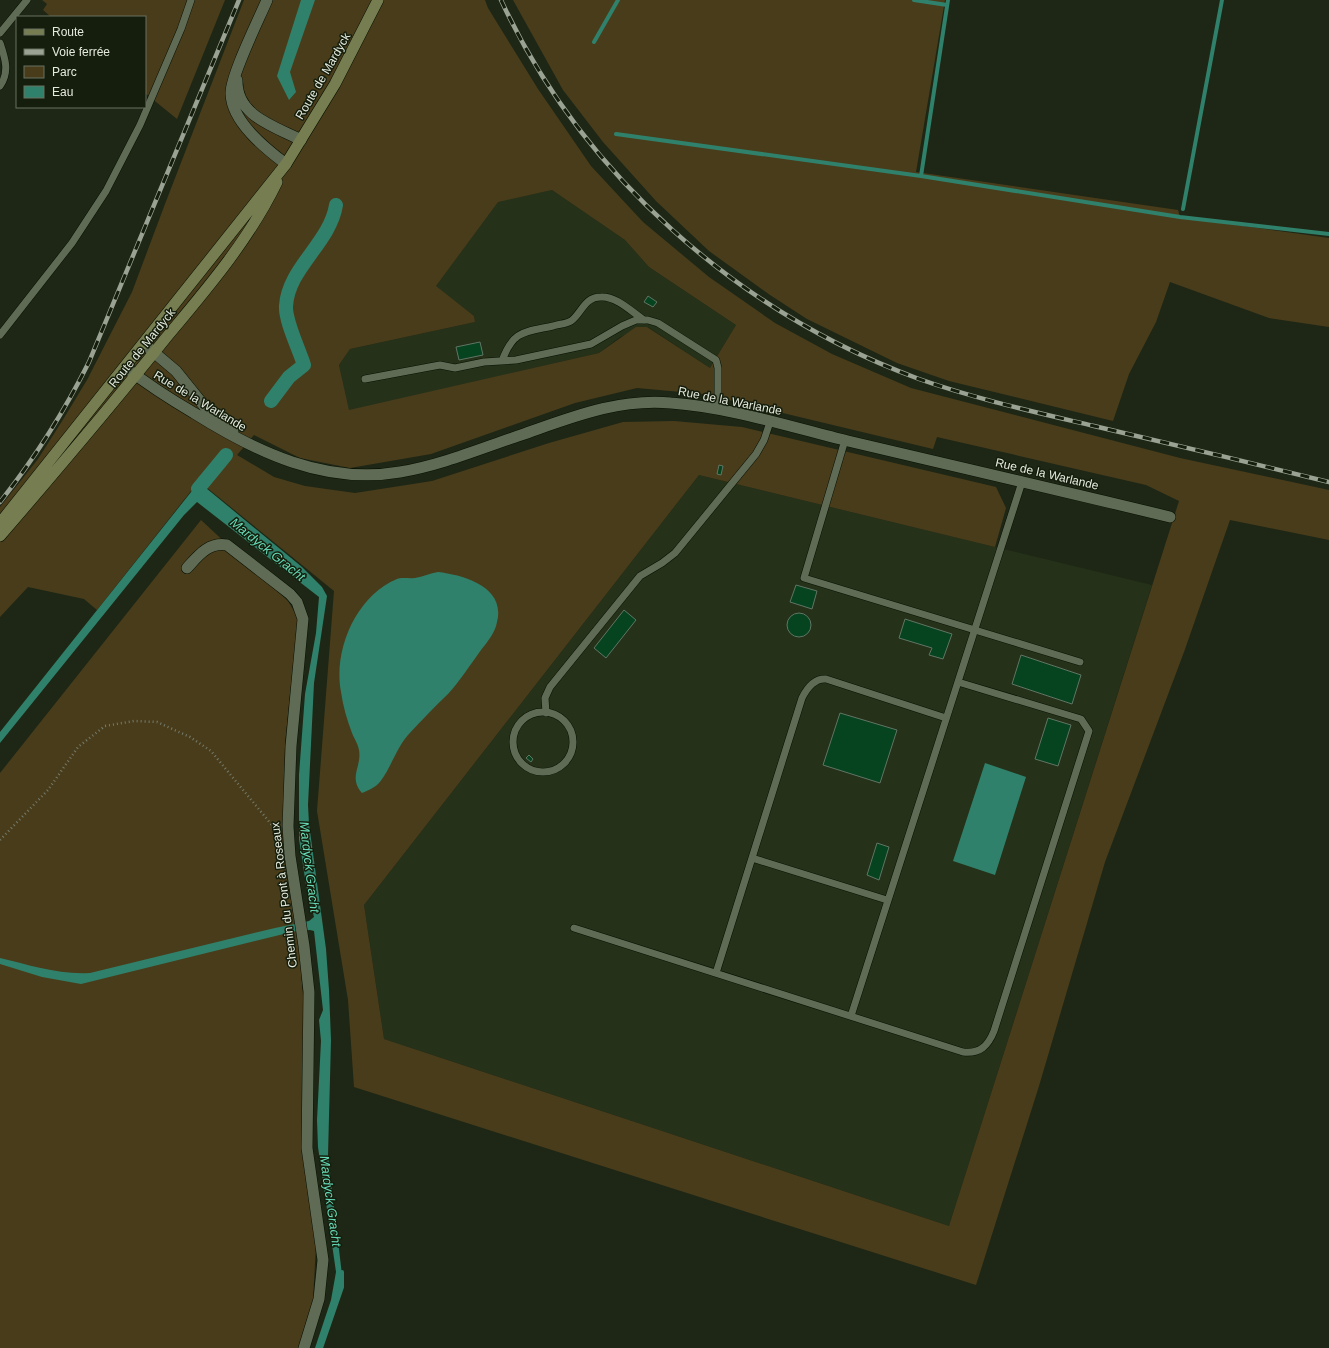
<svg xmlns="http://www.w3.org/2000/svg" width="1329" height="1348" viewBox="0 0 1329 1348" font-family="Helvetica,sans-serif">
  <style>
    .built { fill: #253119 }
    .green { fill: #493c1b; fill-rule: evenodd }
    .water { fill: #30816b }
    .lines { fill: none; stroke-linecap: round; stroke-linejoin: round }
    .stream { stroke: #30816b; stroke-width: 4 }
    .canal { stroke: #30816b; stroke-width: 14 }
    .building { fill: #06431f; stroke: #617565 }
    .service-casing { stroke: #081002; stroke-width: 8 }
    .minor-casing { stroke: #081002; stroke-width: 12 }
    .secondary-casing { stroke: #081002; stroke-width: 12 }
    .path { stroke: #747c6c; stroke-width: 2.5; stroke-dasharray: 1 3; stroke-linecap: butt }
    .service { stroke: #5f6b55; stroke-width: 7 }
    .minor { stroke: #5f6b55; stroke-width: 11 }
    .secondary { stroke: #767e51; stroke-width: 11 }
    .rail-casing { stroke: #9aa293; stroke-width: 4.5 }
    .rail { stroke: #151e0c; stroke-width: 3; stroke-dasharray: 9; stroke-linecap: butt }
    .labels { text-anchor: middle; stroke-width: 3; stroke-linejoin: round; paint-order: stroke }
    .street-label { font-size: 12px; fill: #e4eade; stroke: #151e0c }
    .water-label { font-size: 13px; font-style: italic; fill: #66dab8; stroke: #151e0c }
  </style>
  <rect width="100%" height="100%" fill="#1e2715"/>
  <!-- built -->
  <path class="built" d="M552,190L625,240L649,267L736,325L710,368L648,327L620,337L599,353L349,411L339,365L350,349L475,322L474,316L435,287L498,201Z
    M699,475L1152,585L949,1226L384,1039L364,905Z"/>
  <!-- green -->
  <path class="green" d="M42,0H225L177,119L145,93V17H51L43,10L47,4Z
    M244,0H485L488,8L538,89L591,166L643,222L709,277L775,323L832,354L911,388L1180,458L1329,490V540L1230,520L1184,652L1105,862L1039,1086L976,1285L354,1087L348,1000L317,811L334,591L206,487L224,468L215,477L206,472L97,610L84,599L28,587L0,617V507L38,459L64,418L87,380L132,292L165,204ZM552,190L625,240L649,267L736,325L710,368L647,327H636L599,353L349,410L339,365L350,349L475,322L474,316L436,286L498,202ZM637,388L703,394L933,449L937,437L1146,485L1179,501L949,1226L384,1039L364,905L699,475L995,547L1006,508L996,487L742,427L674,421L623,422L549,443L432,481L355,493L305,486L274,477L237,455L254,435L300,458L350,468L431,454L575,403Z
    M513,0H945L916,172L1178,210L1180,217L1329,238V327L1269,318L1170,282L1156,322L1129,374L1113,421L949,381L897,363L807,319L770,295L709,251L656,201L603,142L563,90Z
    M201,520L288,601L298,618L285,743L283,852L300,955L305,1023L301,1141L316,1245L313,1300L298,1348H0V773Z"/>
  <!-- water -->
  <path class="water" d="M301,0H315L290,72L296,92L289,100L277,76Z
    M207,472L215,477L206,488L302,567L322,587L327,596L314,683L308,805L309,824L326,949L329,990L331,1040L328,1155L342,1275V1287L321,1348H315L331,1300L336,1272L318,1147L317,1120L321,1041L319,1020L323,1010L314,931L310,930L296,931L81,984L42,977L0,964V958C30,965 59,975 90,973L275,928L309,921L314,917L306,885L299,839V775L305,694L316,633L319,597L197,502L184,515L0,743V732Z
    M438,572C464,575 506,587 497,622C495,633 488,641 481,650C470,665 460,681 448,694C434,707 421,721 408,735C396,748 389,773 378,784C374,788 367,791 362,793C348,777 362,767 359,750C358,744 354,738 352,733C347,720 343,706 341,692C333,650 356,596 397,579C402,577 409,579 415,578C423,577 430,573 438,572Z
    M985,763L1026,777L995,875L953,861Z"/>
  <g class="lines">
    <!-- stream -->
    <path class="stream" d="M914,0L947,5
      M594,42L618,0
      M616,134L921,176L1180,217L1329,234
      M921,176L948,0
      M1183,209L1222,0
      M321,1348L342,1287V1272"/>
    <!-- canal -->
    <path class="canal" d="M271,401L289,377L304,365C299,349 285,321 286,306C288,268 330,243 336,205
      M198,489L226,455"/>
  </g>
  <!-- building -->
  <path class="building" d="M648,296L657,302L653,307L644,302Z
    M480,342L483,355L459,360L456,347Z
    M719,465L723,466L721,475L717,474Z
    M796,585L817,591L812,609L790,602Z
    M624,610L636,620L606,658L594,648Z
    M787 625a12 12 0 1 1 24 0a12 12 0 1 1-24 0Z
    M905,619L952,634L943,659L929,655L932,648L899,638Z
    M1021,655L1081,675L1072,704L1012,684Z
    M840,713L897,730L880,783L823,765Z
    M1048,718L1071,725L1058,766L1035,759Z
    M529,755L533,759L531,762L526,758Z
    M877,843L889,847L879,880L867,875Z"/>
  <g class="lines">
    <!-- service casing -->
    <g class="service-casing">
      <path id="service" d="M0,33L27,0
        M0,43C5,58 10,72 0,86
        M0,335L72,243L106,191L140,125L181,29L191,0
        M502,361C513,330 525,332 553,326C559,324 566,324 571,321C582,313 584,297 601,297C616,296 632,312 644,320
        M365,379L440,365L455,368L484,362L516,360L591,344L622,326L636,320H648L658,323L716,360L718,368V410
        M845,440L804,578L1080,662
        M513 742a30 30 0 1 1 60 0a30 30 0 1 1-60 0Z
        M546,713L545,698L550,687L640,576L662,563L675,553L756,454L764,440L770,422
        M752,858L887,900
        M574,928L963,1052C980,1054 988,1046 994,1031L1089,731L1081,719L958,682
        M716,973L802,698C807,688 814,678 826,679L946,718
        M851,1016L1022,482"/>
    </g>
    <!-- minor casing -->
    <g class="minor-casing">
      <path id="minor" d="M267,0C259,19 230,77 231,94C232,122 266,149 286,164
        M237,80C236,116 274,126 301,140
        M144,344L176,371L205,407L233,431
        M125,367C147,384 170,399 194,413C256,452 325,485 400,472C442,465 482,448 521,435C570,418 618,398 671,403C729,407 791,427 848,441C956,466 1063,491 1170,517
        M187,568C198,556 208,542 227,545L290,594L297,602L303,619L291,746L288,826L290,856L304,946L309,992L307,1148L323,1260L319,1299L304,1348"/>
    </g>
    <!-- secondary casing -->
    <g class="secondary-casing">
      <path id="secondary" d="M0,523L286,164L335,84L378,0
        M0,536C56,471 111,406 165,339C206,290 249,240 277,182"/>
    </g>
    <!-- path -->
    <path class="path" d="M0,840L48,790L78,747L105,726L134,721L157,722L190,737L211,751L276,830"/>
    <!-- service -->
    <use href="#service" class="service"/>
    <!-- minor -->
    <use href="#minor" class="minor"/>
    <!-- secondary -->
    <use href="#secondary" class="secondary"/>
    <!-- rail casing -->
    <g class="rail-casing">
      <path id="rail" d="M501,0C582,175 739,313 919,379C976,399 1035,412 1094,426C1172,444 1251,463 1329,482
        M0,502C35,458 64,412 89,362L239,0"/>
    </g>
    <!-- rail -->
    <use href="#rail" class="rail"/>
  </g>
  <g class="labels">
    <!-- street labels -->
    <g class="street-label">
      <text transform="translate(323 76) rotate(-60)" y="4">Route de Mardyck</text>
      <text transform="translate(142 348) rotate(-51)" y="4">Route de Mardyck</text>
      <text transform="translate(200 401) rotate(31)" y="4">Rue de la Warlande</text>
      <text transform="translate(730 401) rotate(11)" y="4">Rue de la Warlande</text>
      <text transform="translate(1047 474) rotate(13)" y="4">Rue de la Warlande</text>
      <text transform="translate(284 895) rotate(-97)" y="4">Chemin du Pont à Roseaux</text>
    </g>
    <!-- water labels -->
    <g class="water-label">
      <text transform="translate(268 549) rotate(39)" y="5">Mardyck Gracht</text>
      <text transform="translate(310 867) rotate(83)" y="5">Mardyck Gracht</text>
      <text transform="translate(331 1201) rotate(82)" y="5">Mardyck Gracht</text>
    </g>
  </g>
  <!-- legend -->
  <rect x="16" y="16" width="130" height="92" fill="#151e0c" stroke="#687060"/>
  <rect x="24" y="29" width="20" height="6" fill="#767e51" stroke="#687060"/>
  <text x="52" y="36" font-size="12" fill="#e4eade">Route</text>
  <rect x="24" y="49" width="20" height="6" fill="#9aa293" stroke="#687060"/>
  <text x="52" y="56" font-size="12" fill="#e4eade">Voie ferrée</text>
  <rect x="24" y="66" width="20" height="12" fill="#493c1b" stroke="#687060"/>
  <text x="52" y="76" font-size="12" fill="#e4eade">Parc</text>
  <rect x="24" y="86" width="20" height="12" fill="#30816b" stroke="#687060"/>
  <text x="52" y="96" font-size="12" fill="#e4eade">Eau</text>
</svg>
